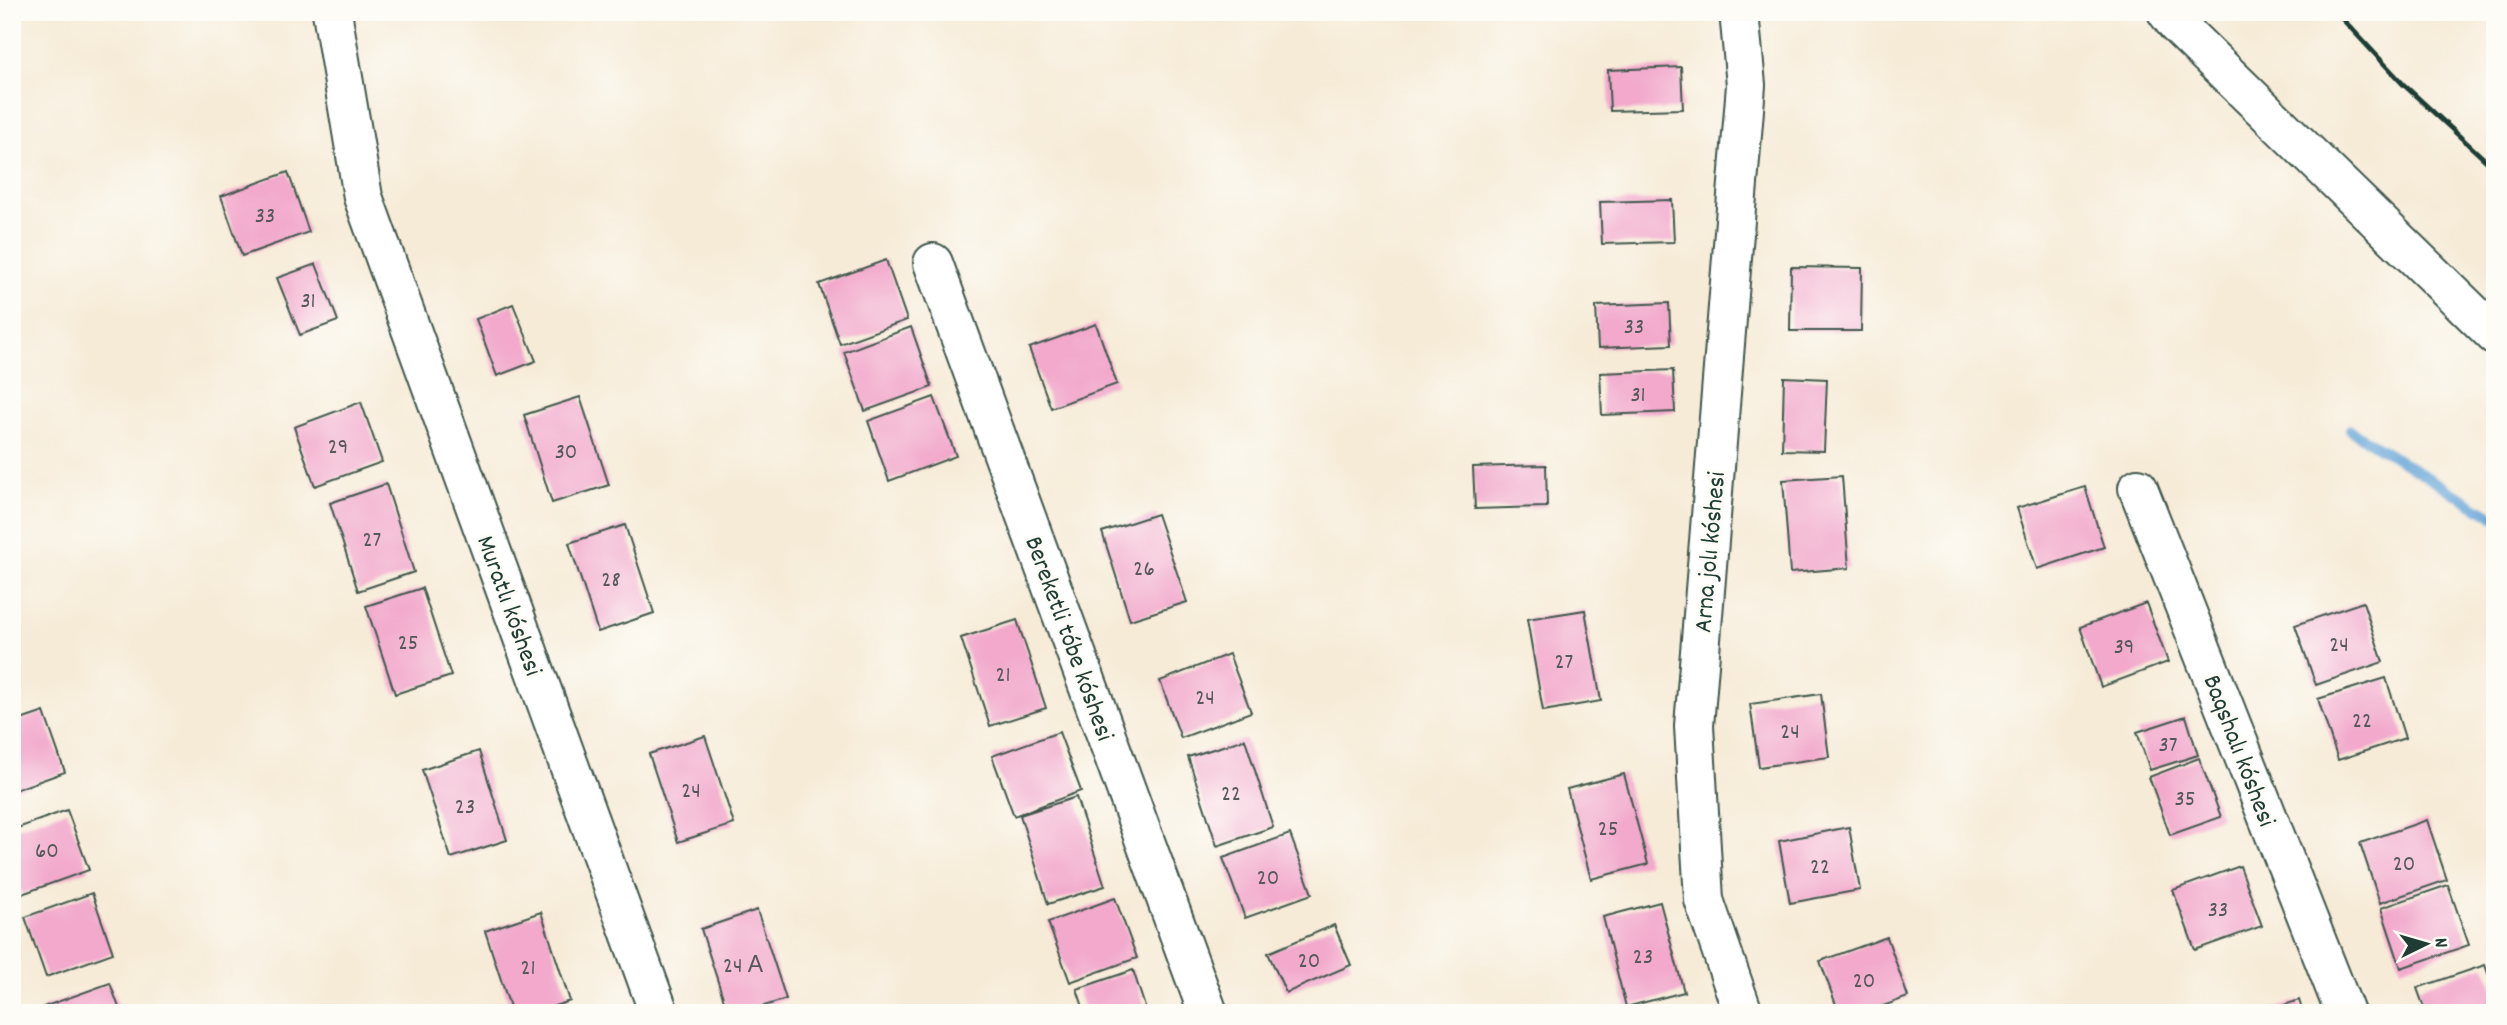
<svg xmlns="http://www.w3.org/2000/svg" width="2507" height="1025" viewBox="0 0 2507 1025" font-family="Dekko,sans-serif">
  <style>
    .lines { fill: none; stroke-linecap: round; stroke-linejoin: round }
    .stream { stroke: #65a4d7; stroke-width: 10 }
    .building { fill: #f2a9cc }
    .minor-casing { stroke: #3f574c; stroke-width: 42 }
    .minor { stroke: #fff; stroke-width: 38 }
    .rail { stroke: #1f3d34; stroke-width: 5 }
    .labels { text-anchor: middle; stroke-width: 6; stroke-linejoin: round; paint-order: stroke }
    .number-label { font-size: 23px; fill: #54585a }
    .street-label { font-size: 26px; fill: #1f3d34; stroke: #fdfcf7 }
  </style>
  <rect width="100%" height="100%" fill="#fdfcf7"/>
  <filter id="ink" filterUnits="userSpaceOnUse"><feTurbulence type="fractalNoise" baseFrequency=".0143" numOctaves="2"/><feDisplacementMap in="SourceGraphic" scale="14" xChannelSelector="R" yChannelSelector="G"/><feConvolveMatrix kernelMatrix="1 2 1 2 8 2 1 2 1" color-interpolation-filters="sRGB"/></filter>
  <filter id="wash" filterUnits="userSpaceOnUse"><feTurbulence type="fractalNoise" baseFrequency=".00686" numOctaves="4" result="noise"/><feDisplacementMap in="SourceGraphic" scale="28" xChannelSelector="R" yChannelSelector="G"/><feGaussianBlur stdDeviation="1.57" result="paint"/><feColorMatrix in="noise" values="0 0 0 0 0 0 0 0 0 0 0 0 0 0 0 0 0 1.4 0 .05"/><feComposite in="paint" operator="in"/></filter>
  <g filter="url(#wash)">
    <rect width="100%" height="100%" fill="#f6ebd7"/>
    <g class="lines">
      <!-- stream -->
      <path class="stream" d="M2350,430L2495,518"/>
    </g>
    <g id="blocks">
      <!-- building -->
      <path class="building" d="M1681,67L1683,109L1610,111L1608,70Z
        M288,172L309,232L242,256L221,196Z
        M1672,200L1674,242L1602,244L1600,202Z
        M886,260L907,320L840,344L819,284Z
        M316,264L338,321L300,335L277,278Z
        M1791,267L1862,268L1861,331H1790Z
        M1669,303L1671,345L1598,348L1596,306Z
        M513,304L536,361L497,376L476,319Z
        M1096,324L1117,384L1051,408L1029,348Z
        M911,327L932,387L865,411L844,352Z
        M1673,370L1675,412L1602,415L1600,373Z
        M1784,377L1827,379L1824,451L1782,450Z
        M580,397L609,485L552,503L524,415Z
        M934,397L956,456L889,481L868,421Z
        M361,402L382,462L315,486L294,427Z
        M1546,465L1547,507L1475,509L1473,467Z
        M1842,476L1849,568L1790,573L1783,480Z
        M386,484L414,572L358,591L330,503Z
        M2085,487L2104,547L2037,569L2017,508Z
        M1157,514L1187,602L1130,620L1102,532Z
        M625,525L654,613L598,632L569,543Z
        M422,588L451,676L395,694L366,606Z
        M2363,602L2383,662L2316,685L2295,625Z
        M2146,603L2168,662L2101,687L2080,627Z
        M1585,610L1601,701L1543,711L1527,619Z
        M1017,620L1046,708L990,726L961,638Z
        M1229,654L1251,712L1181,738L1160,681Z
        M2386,678L2405,738L2338,760L2318,699Z
        M1821,694L1829,757L1759,767L1750,704Z
        M44,712L65,772L12,791V723Z
        M2186,716L2198,755L2150,770L2137,732Z
        M1059,732L1081,791L1014,816L992,756Z
        M705,736L734,824L678,842L649,754Z
        M1245,739L1273,827L1217,846L1188,757Z
        M479,751L507,840L451,858L422,770Z
        M2199,758L2221,817L2170,835L2149,777Z
        M1624,774L1648,864L1591,879L1567,789Z
        M1076,797L1105,886L1048,904L1020,815Z
        M67,810L89,870L22,894L12,867V830Z
        M2427,820L2447,880L2380,903L2360,843Z
        M1849,827L1860,890L1790,903L1779,841Z
        M1290,834L1312,894L1245,918L1223,858Z
        M2240,866L2262,926L2195,950L2173,890Z
        M2448,885L2469,945L2401,968L2381,908Z
        M92,893L113,953L46,977L25,917Z
        M1115,898L1137,958L1070,982L1048,922Z
        M1660,902L1684,992L1626,1007L1603,917Z
        M757,910L786,999L742,1013H728L701,929Z
        M541,912L570,1001L533,1013H512L485,931Z
        M1334,925L1351,965L1286,993L1268,953Z
        M1887,937L1908,997L1864,1013H1839L1820,961Z
        M2485,965L2495,993V1013H2426L2417,988Z
        M1133,970L1147,1013H1085L1077,989Z
        M110,983L121,1013H45L43,1007Z
        M2299,1000L2303,1013H2264V1012Z"/>
    </g>
  </g>
  <g filter="url(#ink)">
    <use href="#blocks" fill-opacity="0" stroke="#3f574c" stroke-width="2"/>
    <g class="lines">
      <!-- minor casing -->
      <g class="minor-casing">
        <path id="minor" d="M332,12L363,197L659,1013
          M1739,12L1746,85L1694,726L1704,900L1743,1013
          M2167,12L2177,25L2495,335
          M933,263L1208,1013
          M2138,488L2345,1013"/>
      </g>
      <!-- minor -->
      <use href="#minor" class="minor"/>
      <!-- rail -->
      <path class="rail" d="M2336,12L2403,84L2495,169"/>
    </g>
  </g>
  <g class="labels">
    <!-- number labels -->
    <g class="number-label">
      <text x="265" y="222">33</text>
      <text x="308" y="307">31</text>
      <text x="1634" y="333">33</text>
      <text x="1638" y="401">31</text>
      <text x="338" y="453">29</text>
      <text x="566" y="458">30</text>
      <text x="372" y="546">27</text>
      <text x="1144" y="575">26</text>
      <text x="611" y="586">28</text>
      <text x="408" y="649">25</text>
      <text x="2339" y="651">24</text>
      <text x="2124" y="653">39</text>
      <text x="1564" y="668">27</text>
      <text x="1003" y="681">21</text>
      <text x="1205" y="704">24</text>
      <text x="2362" y="727">22</text>
      <text x="1790" y="738">24</text>
      <text x="2168" y="751">37</text>
      <text x="691" y="797">24</text>
      <text x="1231" y="800">22</text>
      <text x="2185" y="805">35</text>
      <text x="465" y="813">23</text>
      <text x="1608" y="835">25</text>
      <text x="47" y="857">60</text>
      <text x="2404" y="870">20</text>
      <text x="1820" y="873">22</text>
      <text x="1268" y="884">20</text>
      <text x="2218" y="916">33</text>
      <text x="1643" y="963">23</text>
      <text x="1309" y="967">20</text>
      <text x="743" y="972">24 А</text>
      <text x="528" y="974">21</text>
      <text x="1864" y="987">20</text>
    </g>
    <!-- street labels -->
    <g class="street-label">
      <text transform="translate(1708 552) rotate(-85)" y="9">Arna jolı kóshesi</text>
      <text transform="translate(511 605) rotate(70)" y="9">Muratlı kóshesi</text>
      <text transform="translate(1071 638) rotate(70)" y="9">Bereketli tóbe kóshesi</text>
      <text transform="translate(2241 750) rotate(69)" y="9">Baqshalı kóshesi</text>
    </g>
  </g>
  <!-- margin -->
  <rect width="2507" height="1025" fill="none" stroke="#fdfcf7" stroke-width="42"/>
  <!-- north arrow -->
  <g transform="translate(2426 944) rotate(85)" stroke="#fdfcf7" stroke-width="5" paint-order="stroke">
  <path d="M0-5L12 26L0 18L-12 26Z" fill="#1f3d34"/>
  <text y="-10" font-size="19" font-weight="bold" text-anchor="middle" fill="#1f3d34">N</text>
  </g>
</svg>
